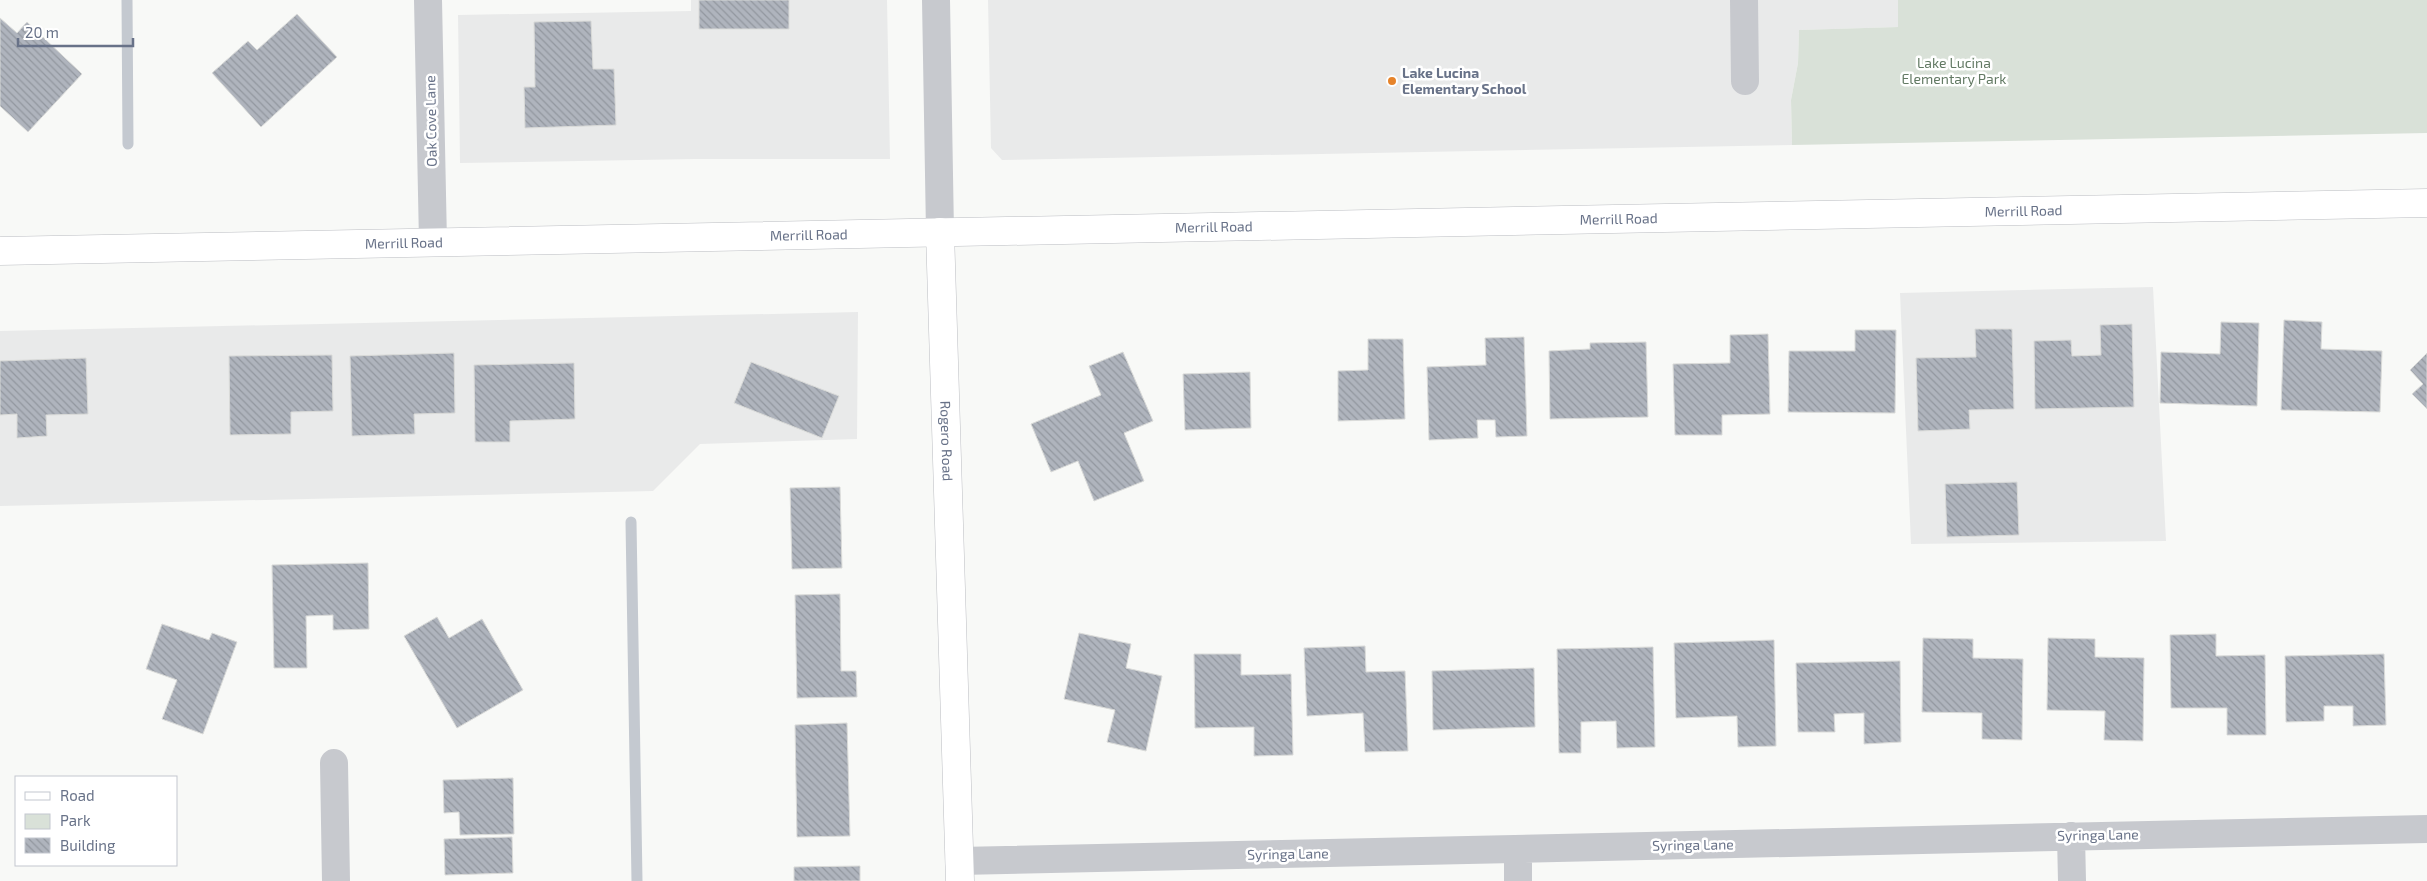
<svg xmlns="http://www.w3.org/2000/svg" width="2427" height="881" viewBox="0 0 2427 881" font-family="'Exo 2',sans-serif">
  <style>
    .built { fill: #e9eaea }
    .park { fill: #d9e1d8 }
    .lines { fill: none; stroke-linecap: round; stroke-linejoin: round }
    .stream { stroke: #c4c9d0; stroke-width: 11 }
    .building { fill: url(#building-back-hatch); stroke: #dadbd9 }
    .major-casing { stroke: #bcbec3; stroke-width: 29 }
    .minor { stroke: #c7c9ce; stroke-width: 28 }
    .major { stroke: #fff; stroke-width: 28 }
    .poi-dot { fill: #e6832a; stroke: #fff; stroke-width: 2 }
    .labels { text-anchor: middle; stroke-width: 5; stroke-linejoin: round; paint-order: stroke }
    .park-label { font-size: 14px; fill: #637a64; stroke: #fff }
    .poi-label { font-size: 14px; font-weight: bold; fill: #687288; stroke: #fff; text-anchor: start }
    .street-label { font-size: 14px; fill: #687288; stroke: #fff }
  </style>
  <defs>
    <pattern id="building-back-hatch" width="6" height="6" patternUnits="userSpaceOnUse" patternTransform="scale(1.25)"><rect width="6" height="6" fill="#afb4bd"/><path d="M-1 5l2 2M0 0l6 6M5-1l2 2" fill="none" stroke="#92979f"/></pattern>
  </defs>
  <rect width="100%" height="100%" fill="#f8f9f7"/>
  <!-- built -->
  <path class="built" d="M691,0H887L890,159H695L460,163L458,15L691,11Z
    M988,0H1898V27L1799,30L1798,63L1791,100L1792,145L1002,160L991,148Z
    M2153,287L2166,541L1911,544L1900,293Z
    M858,312L857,439L700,444L653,491L0,506V331Z"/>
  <!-- park -->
  <path class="park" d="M1898,0H2427V133L1792,145L1791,100L1798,63L1799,30L1898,27Z"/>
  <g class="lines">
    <!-- stream -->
    <path class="stream" d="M127,0L128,144
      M631,522L637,881"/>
  </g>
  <!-- building -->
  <path class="building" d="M699,0H789V29H699Z
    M297,14L337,57L261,127L212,73L248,41L257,50Z
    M0,18L17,33L27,22L82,74L28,132L0,106Z
    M591,21L593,69H614L616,125L525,128L524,87H535L534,22Z
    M2284,320L2322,322L2321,349L2382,351L2380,412L2281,410Z
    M2221,322L2259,323L2257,406L2160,403L2161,352L2220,354Z
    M2132,324L2134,407L2035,409L2034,341L2071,340L2072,356L2101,355L2100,325Z
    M1975,329H2012L2014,409L1969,410L1970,429L1918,431L1916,358L1976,357Z
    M1855,330H1896L1895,413L1788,412L1789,351H1855Z
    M1768,334L1770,414L1722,415V435H1675L1673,364L1730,363V335Z
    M1524,337L1527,436L1496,437L1495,420H1477L1478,438L1429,440L1427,367L1486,365L1485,338Z
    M1368,339H1403L1405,419L1338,421V371L1368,370Z
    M1646,342L1648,417L1550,419L1549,351L1590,349V343Z
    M1123,352L1153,421L1124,433L1144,481L1094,501L1078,461L1051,472L1031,424L1101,395L1089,366Z
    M454,353L455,413L414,414L415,434L352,436L350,356Z
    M2427,353V409L2412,394L2423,384L2410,370Z
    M332,355L333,411L291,412V434L230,435L229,356Z
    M86,358L88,414L46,415L47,436L17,438V414L0,415V361Z
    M751,362L839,396L822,438L734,403Z
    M574,363L575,419L510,421V442H475L474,365Z
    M1250,372L1251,428L1185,430L1183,374Z
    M2017,482L2019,535L1947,537L1945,484Z
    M840,487L842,568L792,569L790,488Z
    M368,563L369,629L333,630V615L306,616L307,668H274L272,565Z
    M840,594L841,671H856L857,697L797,698L795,595Z
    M437,617L449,638L482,619L523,690L457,728L404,636Z
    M162,624L209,640L212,633L237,642L203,734L162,719L177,680L146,669Z
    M1079,633L1131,644L1126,668L1162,676L1146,751L1107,742L1115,710L1064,699Z
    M2216,634V656L2265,655L2266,735H2227V708H2171L2170,635Z
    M1923,638L1973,639V658L2023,659L2022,740L1982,739V713L1922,712Z
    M2048,638L2095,639V657L2144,658L2143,741L2104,740L2105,711L2047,710Z
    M1774,640L1776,746L1738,747L1737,716L1676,718L1674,643Z
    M1365,646L1366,672L1405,671L1408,751L1365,752L1363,713L1307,716L1304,648Z
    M1653,647L1655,747L1617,748L1616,721L1581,722V753H1559L1557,649Z
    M1194,654H1241V675L1291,674L1293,755L1254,756V727L1195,728Z
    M2384,654L2386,725L2353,726V706H2324V721L2286,722L2285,656Z
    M1900,661L1901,742L1864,744V713L1834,714L1835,732H1798L1796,663Z
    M1534,668L1535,727L1433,730L1432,671Z
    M847,723L850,836L797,837L795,725Z
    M513,778L514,834L460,835L459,812L444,813L443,780Z
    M512,837L513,873L445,875L444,839Z
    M860,866V881H794V867Z"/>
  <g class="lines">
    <!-- major casing -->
    <g class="major-casing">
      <g id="major">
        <path id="s1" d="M940,232L960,881"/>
        <path id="s2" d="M0,251L2427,203"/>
      </g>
    </g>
    <!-- minor -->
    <path class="minor" d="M428,0L433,242
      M936,0L940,232
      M1744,0L1745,81
      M334,763L336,881
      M2071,836L2072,881
      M1518,849V881
      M959,861L2427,829"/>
    <!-- major -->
    <use href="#major" class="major"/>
  </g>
  <!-- markers -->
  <circle class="poi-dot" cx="1392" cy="81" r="5"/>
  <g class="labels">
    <!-- park labels -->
    <g class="park-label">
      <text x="1954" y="68">Lake Lucina<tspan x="1954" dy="16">Elementary Park</tspan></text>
    </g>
    <!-- poi labels -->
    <g class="poi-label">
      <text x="1402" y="78">Lake Lucina<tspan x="1402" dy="16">Elementary School</tspan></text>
    </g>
    <!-- street labels -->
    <g class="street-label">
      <text transform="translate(431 121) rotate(-91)" y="5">Oak Cove Lane</text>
      <text dy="5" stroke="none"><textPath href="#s2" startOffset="2024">Merrill Road</textPath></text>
      <text dy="5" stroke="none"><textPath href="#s2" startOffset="1619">Merrill Road</textPath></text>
      <text dy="5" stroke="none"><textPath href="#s2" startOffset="1214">Merrill Road</textPath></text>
      <text dy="5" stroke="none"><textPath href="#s2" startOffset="809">Merrill Road</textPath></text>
      <text dy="5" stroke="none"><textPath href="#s2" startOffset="404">Merrill Road</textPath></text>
      <text dy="5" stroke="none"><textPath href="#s1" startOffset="209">Rogero Road</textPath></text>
      <text transform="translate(2098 835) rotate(-1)" y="5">Syringa Lane</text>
      <text transform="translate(1693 845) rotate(-1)" y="5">Syringa Lane</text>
      <text transform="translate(1288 854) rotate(-1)" y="5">Syringa Lane</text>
    </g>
  </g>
  <!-- legend -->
  <rect x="15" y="776" width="162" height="90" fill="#ffffff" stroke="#c3c7cf"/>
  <rect x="25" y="792" width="25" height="8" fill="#ffffff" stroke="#c3c7cf"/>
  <text x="60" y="801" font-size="15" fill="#687288">Road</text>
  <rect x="25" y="814" width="25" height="15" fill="#d9e1d8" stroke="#c3c7cf"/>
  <text x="60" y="826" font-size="15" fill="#687288">Park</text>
  <rect x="25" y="838" width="25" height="15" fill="url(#building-back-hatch)" stroke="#c3c7cf"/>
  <text x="60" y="851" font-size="15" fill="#687288">Building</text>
  <!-- scale -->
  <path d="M18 38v8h115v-8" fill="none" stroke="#687288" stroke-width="2.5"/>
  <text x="25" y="38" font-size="15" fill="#687288" stroke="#ffffff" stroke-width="4" paint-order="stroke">20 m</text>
</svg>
